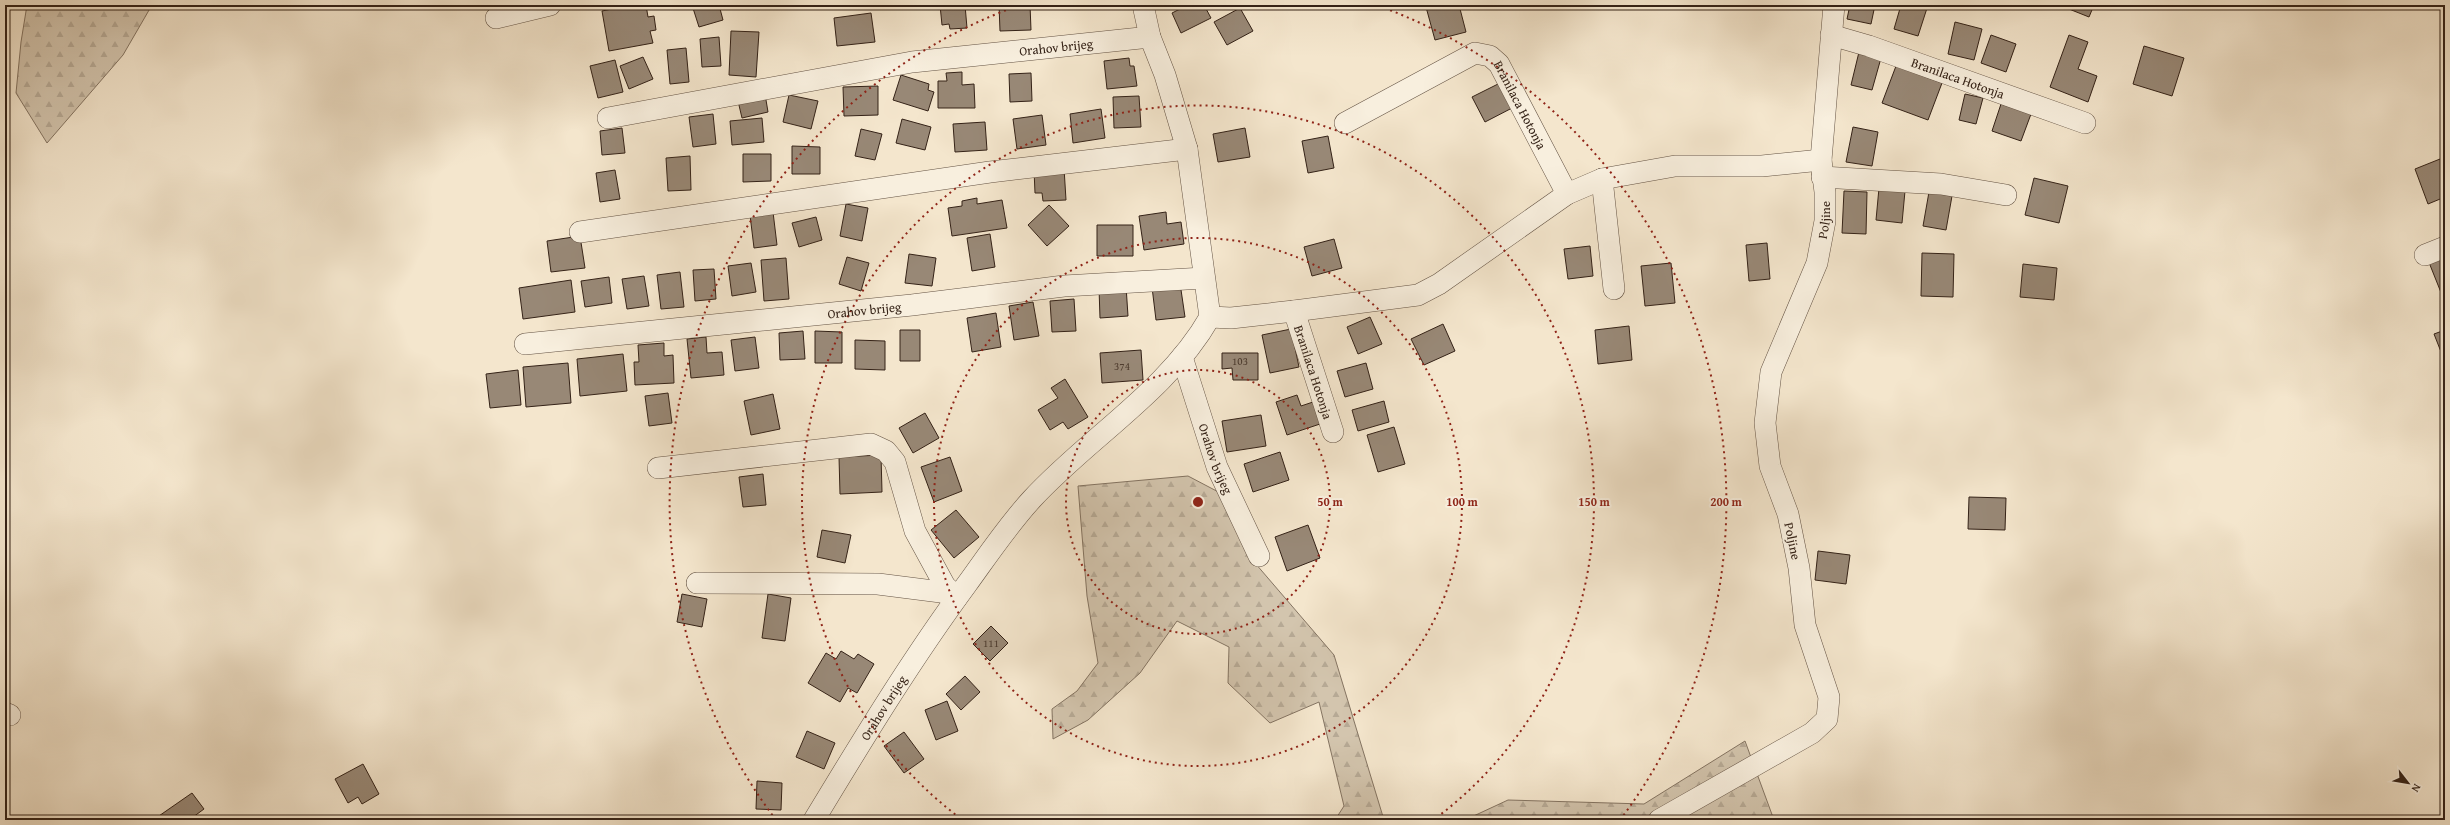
<svg xmlns="http://www.w3.org/2000/svg" width="2450" height="825" viewBox="0 0 2450 825" font-family="'Gentium Book Plus',serif">
  <style>
    .forest { fill: url(#forest-firs); stroke: #847462 }
    .building { fill: #988876; stroke: #342217 }
    .lines { fill: none; stroke-linecap: round; stroke-linejoin: round }
    .street-casing { stroke: #645344; stroke-width: 22 }
    .street { stroke: #f8efde; stroke-width: 21 }
    .ring { fill: none; stroke: #8f2418; stroke-width: 2; stroke-dasharray: 2 4 }
    .labels { text-anchor: middle; stroke-width: 4; stroke-linejoin: round; paint-order: stroke }
    .number-label { font-size: 11px; fill: #4d3c2f }
    .street-label { font-size: 13px; fill: #342217; stroke: #f8efde }
    .centre { fill: #8f2418; stroke: #f8efde; stroke-width: 2 }
    .ring-label { font-size: 12px; text-anchor: middle; font-weight: bold; fill: #8f2418; stroke: #f8efde; stroke-width: 4; stroke-linejoin: round; paint-order: stroke }
  </style>
  <defs>
    <pattern id="forest-firs" width="22" height="20" patternUnits="userSpaceOnUse"><rect width="22" height="20" fill="#d3c5ae"/><path d="M5 1l3.5 6h-7zM16 11l3.5 6h-7z" fill="#b6a995"/></pattern>
  </defs>
  <rect width="100%" height="100%" fill="#f4e6cd"/>
  <filter id="stains"><feTurbulence type="fractalNoise" baseFrequency=".005" numOctaves="4"/><feColorMatrix values="0 0 0 0 .2 0 0 0 0 .09 0 0 0 0 .02 0 0 0 .5 -.17"/></filter>
  <radialGradient id="worn" r=".72"><stop offset=".6" stop-color="#630" stop-opacity="0"/><stop offset="1" stop-color="#630" stop-opacity=".3"/></radialGradient>
  <!-- forest -->
  <path class="forest" d="M27,5H152L123,55L47,143L16,93L21,42Z
    M1188,476L1228,497L1249,556L1334,655L1384,820H1335L1344,806L1319,702L1270,723L1228,683L1229,647L1177,621L1140,673L1088,720L1053,739L1052,709L1077,691L1098,663L1087,596L1078,486Z
    M1745,741L1774,820H1465L1508,800L1644,804Z"/>
  <!-- building -->
  <path class="building" d="M617,5H646L648,17L654,16L656,30L650,31L653,43L609,51L602,11L617,8Z
    M692,5H719L723,20L699,27Z
    M940,5H965L967,28L950,29L949,24L942,25Z
    M999,5H1030L1031,30L1000,31Z
    M1188,5H1204L1211,18L1181,33L1172,13Z
    M1434,5H1459L1466,32L1435,40L1426,7Z
    M1850,5H1875L1871,24L1847,19Z
    M1901,5H1928L1918,36L1894,29Z
    M2070,5H2094L2089,17L2069,9Z
    M1240,8L1253,31L1227,45L1214,22Z
    M871,13L875,42L837,46L834,18Z
    M1955,22L1982,29L1974,60L1948,54Z
    M731,31L759,32L756,77L729,75Z
    M1991,35L2016,44L2006,72L1981,63Z
    M2069,35L2088,42L2078,69L2097,76L2088,102L2050,87Z
    M719,37L721,66L702,67L700,39Z
    M2144,46L2184,58L2172,96L2133,84Z
    M686,48L689,82L670,84L667,50Z
    M1859,52L1881,58L1872,90L1851,85Z
    M643,57L653,79L629,89L620,66Z
    M1129,58L1130,66H1134L1137,86L1107,89L1104,61Z
    M615,60L623,92L598,98L590,66Z
    M1896,66L1942,83L1928,120L1882,103Z
    M962,72V85L974,84L975,108H938V81H947L946,73Z
    M1031,73L1032,101L1010,102L1009,74Z
    M901,75L929,84L928,90L934,92L928,111L893,100Z
    M1502,82L1514,107L1485,122L1472,97Z
    M878,86V115L844,116L843,87Z
    M765,94L768,112L742,118L738,101Z
    M1965,94L1983,98L1976,124L1959,120Z
    M789,95L818,101L811,129L783,122Z
    M1139,96L1141,127L1114,128L1113,97Z
    M2001,104L2031,114L2021,141L1992,131Z
    M1101,109L1105,138L1073,143L1070,114Z
    M713,114L716,144L693,147L689,117Z
    M1042,115L1046,145L1017,149L1013,119Z
    M762,118L764,142L732,145L730,121Z
    M902,119L931,127L925,150L896,143Z
    M985,122L987,150L955,152L953,124Z
    M1853,127L1878,132L1872,166L1846,162Z
    M622,128L625,153L602,155L600,131Z
    M1245,128L1250,157L1218,162L1213,134Z
    M861,129L882,134L875,160L855,156Z
    M1328,136L1334,168L1308,173L1302,141Z
    M792,146L820,147V174H792Z
    M743,154H771V181L743,182Z
    M690,156L691,190L668,191L666,158Z
    M2440,159L2445,173V197L2428,204L2415,169Z
    M1064,168L1066,200L1043,201L1042,193H1035L1034,170Z
    M615,170L620,199L600,202L596,173Z
    M2034,178L2068,186L2059,223L2025,215Z
    M1879,188L1905,191L1902,223L1876,220Z
    M1844,191L1867,192L1866,234L1842,233Z
    M1929,192L1952,196L1946,230L1923,226Z
    M977,198V204L1002,200L1007,228L952,236L948,208L962,206V201Z
    M846,204L868,208L862,241L840,236Z
    M1049,205L1069,226L1047,246L1028,225Z
    M773,212L777,245L754,248L750,215Z
    M1166,212L1167,224L1181,222L1184,244L1144,250L1139,216Z
    M816,217L822,240L799,247L792,223Z
    M1097,225H1133V256H1097Z
    M990,234L995,267L972,271L967,238Z
    M580,236L585,268L551,272L547,241Z
    M1334,239L1342,268L1312,276L1304,247Z
    M1767,243L1770,279L1749,281L1746,245Z
    M1590,246L1593,276L1568,279L1564,249Z
    M1922,253L1954,254L1953,297L1921,296Z
    M909,254L936,258L932,286L905,283Z
    M2445,254V294L2442,295L2428,260Z
    M847,257L869,263L861,291L839,284Z
    M786,258L789,299L764,301L761,260Z
    M751,263L756,292L732,296L728,266Z
    M1671,263L1675,303L1645,306L1641,266Z
    M2023,264L2057,268L2054,300L2020,297Z
    M714,269L716,299L695,301L693,270Z
    M680,272L684,307L661,309L657,275Z
    M644,276L649,306L627,309L622,279Z
    M609,277L612,303L585,307L581,281Z
    M571,280L575,312L523,319L519,288Z
    M1180,283L1185,317L1156,320L1152,287Z
    M1126,286L1128,316L1100,318L1099,288Z
    M1074,299L1076,331L1052,332L1050,301Z
    M1033,302L1039,336L1014,340L1009,306Z
    M996,313L1001,347L972,352L967,318Z
    M1370,317L1382,344L1358,354L1347,327Z
    M1443,324L1455,351L1424,365L1411,339Z
    M1629,326L1632,360L1598,364L1595,330Z
    M1291,329L1299,367L1270,373L1262,335Z
    M900,330H920V361H900Z
    M2445,330V362L2434,334Z
    M803,331L805,359L780,360L779,333Z
    M815,331L842,332V363H815Z
    M706,337L707,353L722,352L724,375L691,378L687,339Z
    M755,337L759,368L735,371L731,340Z
    M855,340L885,341V370L855,369Z
    M664,343V356L673,355L674,383L635,385L634,362H639L638,345Z
    M1141,350L1143,380L1102,383L1100,353Z
    M1222,353H1258V380H1233L1232,368L1222,369Z
    M623,354L627,391L580,396L577,359Z
    M568,363L571,403L526,407L523,367Z
    M1366,363L1373,389L1345,397L1337,371Z
    M518,370L521,405L490,408L486,374Z
    M1065,379L1088,417L1068,429L1063,422L1050,430L1038,410L1058,398L1051,388Z
    M668,393L672,423L649,426L645,396Z
    M773,394L780,429L751,435L744,401Z
    M1297,395L1301,406L1313,402L1320,424L1287,435L1276,402Z
    M1384,401L1389,422L1358,431L1352,410Z
    M925,413L939,438L913,453L899,428Z
    M1261,415L1266,446L1227,452L1222,421Z
    M1394,427L1405,464L1378,472L1367,435Z
    M1280,452L1289,480L1253,492L1244,464Z
    M881,455L882,492L840,494L839,457Z
    M950,457L962,491L934,502L921,467Z
    M763,474L766,505L743,507L739,477Z
    M1969,497L2006,498L2005,530L1968,529Z
    M956,510L979,537L954,558L931,530Z
    M1308,525L1320,558L1287,571L1275,537Z
    M822,530L851,535L845,563L817,557Z
    M1818,551L1850,555L1846,584L1815,580Z
    M682,594L707,599L702,627L677,622Z
    M768,594L791,598L785,641L762,638Z
    M991,626L1008,643L990,661L973,644Z
    M841,651L854,659L858,654L874,664L857,693L848,688L840,702L808,683L826,653L836,659Z
    M965,676L980,692L961,710L946,694Z
    M947,701L958,731L936,740L925,710Z
    M807,731L835,743L824,769L796,757Z
    M904,732L924,759L904,773L884,746Z
    M363,764L379,794L362,804L358,797L348,803L335,779Z
    M757,781L782,783L781,810L756,809Z
    M192,793L204,809L189,820H157L156,818Z"/>
  <g class="lines">
    <!-- street casing -->
    <g class="street-casing">
      <g id="street">
        <path d="M496,18L550,5"/>
        <path id="s1" d="M1831,35L1869,46L2085,123"/>
        <path id="s2" d="M608,118L912,62L1150,37"/>
        <path id="s3" d="M1345,123L1475,53L1490,56L1499,64L1567,194"/>
        <path d="M1822,177L1941,184L2006,195"/>
        <path d="M1602,179L1614,289"/>
        <path d="M580,232L990,172L1187,149"/>
        <path d="M2425,255L2445,247"/>
        <path id="s4" d="M1294,311L1333,432"/>
        <path d="M1210,317L1231,318L1294,311L1418,295L1439,284L1567,194L1602,179L1675,166H1762L1821,160"/>
        <path id="s5" d="M525,344L912,305L1064,286L1204,278"/>
        <path id="s6" d="M1182,357L1217,467L1259,556"/>
        <path d="M658,468L871,444L886,451L895,462L915,531L945,586L957,597"/>
        <path d="M697,583L878,584L941,592L957,597"/>
        <path d="M5,713L10,715"/>
        <path id="s7" d="M814,820C863,739 911,660 967,584C988,555 1008,525 1032,499C1089,437 1168,391 1210,317L1187,149L1165,75L1150,37L1143,5"/>
        <path id="s8" d="M1659,820L1812,733L1827,719L1829,697L1805,625L1799,568L1788,514L1770,466L1765,423L1771,372L1817,263L1825,221V192L1821,160L1834,5"/>
      </g>
    </g>
    <!-- street -->
    <use href="#street" class="street"/>
  </g>
  <!-- distance rings -->
  <g class="ring">
    <circle cx="1198" cy="502" r="132"/>
    <circle cx="1198" cy="502" r="264"/>
    <path d="M960 818A396 396 0 1 1 1436 818"/>
    <path d="M776 820A528 528 0 0 1 1017 6M1379 6A528 528 0 0 1 1620 820"/>
  </g>
  <g class="labels">
    <!-- number labels -->
    <g class="number-label">
      <text x="1240" y="365">103</text>
      <text x="1122" y="370">374</text>
      <text x="991" y="647">111</text>
    </g>
    <!-- street labels -->
    <g class="street-label">
      <text dy="5" stroke="none"><textPath href="#s2" startOffset="454">Orahov brijeg</textPath></text>
      <text dy="5" stroke="none"><textPath href="#s1" startOffset="134">Branilaca Hotonja</textPath></text>
      <text dy="5" stroke="none"><textPath href="#s3" startOffset="221">Branilaca Hotonja</textPath></text>
      <text dy="5" stroke="none"><textPath href="#s8" startOffset="715">Poljine</textPath></text>
      <text dy="5" stroke="none"><textPath href="#s5" startOffset="341">Orahov brijeg</textPath></text>
      <text dy="5" stroke="none"><textPath href="#s4" startOffset="64">Branilaca Hotonja</textPath></text>
      <text dy="5" stroke="none"><textPath href="#s6" startOffset="107">Orahov brijeg</textPath></text>
      <text transform="translate(1793 541) rotate(78)" y="5">Poljine</text>
      <text dy="5" stroke="none"><textPath href="#s7" startOffset="132">Orahov brijeg</textPath></text>
    </g>
  </g>
  <circle cx="1198" cy="502" r="6" class="centre"/>
  <g class="ring-label">
    <text x="1330" y="506">50 m</text>
    <text x="1462" y="506">100 m</text>
    <text x="1594" y="506">150 m</text>
    <text x="1726" y="506">200 m</text>
  </g>
  <!-- margin -->
  <rect width="2450" height="825" fill="none" stroke="#f4e6cd" stroke-width="20"/>
  <rect x="6" y="6" width="2438" height="813" fill="none" stroke="#342217" stroke-width="2"/>
  <rect x="10" y="10" width="2430" height="805" fill="none" stroke="#342217"/>
  <!-- north arrow -->
  <g transform="translate(2408 783) rotate(121)" stroke="#f8efde" stroke-width="3" paint-order="stroke">
  <path d="M0-3L7 15L0 10L-7 15Z" fill="#342217"/>
  <text y="-6" font-size="11" font-weight="bold" text-anchor="middle" fill="#342217">N</text>
  </g>
  <rect width="100%" height="100%" filter="url(#stains)"/>
  <rect width="100%" height="100%" fill="url(#worn)"/>
</svg>
